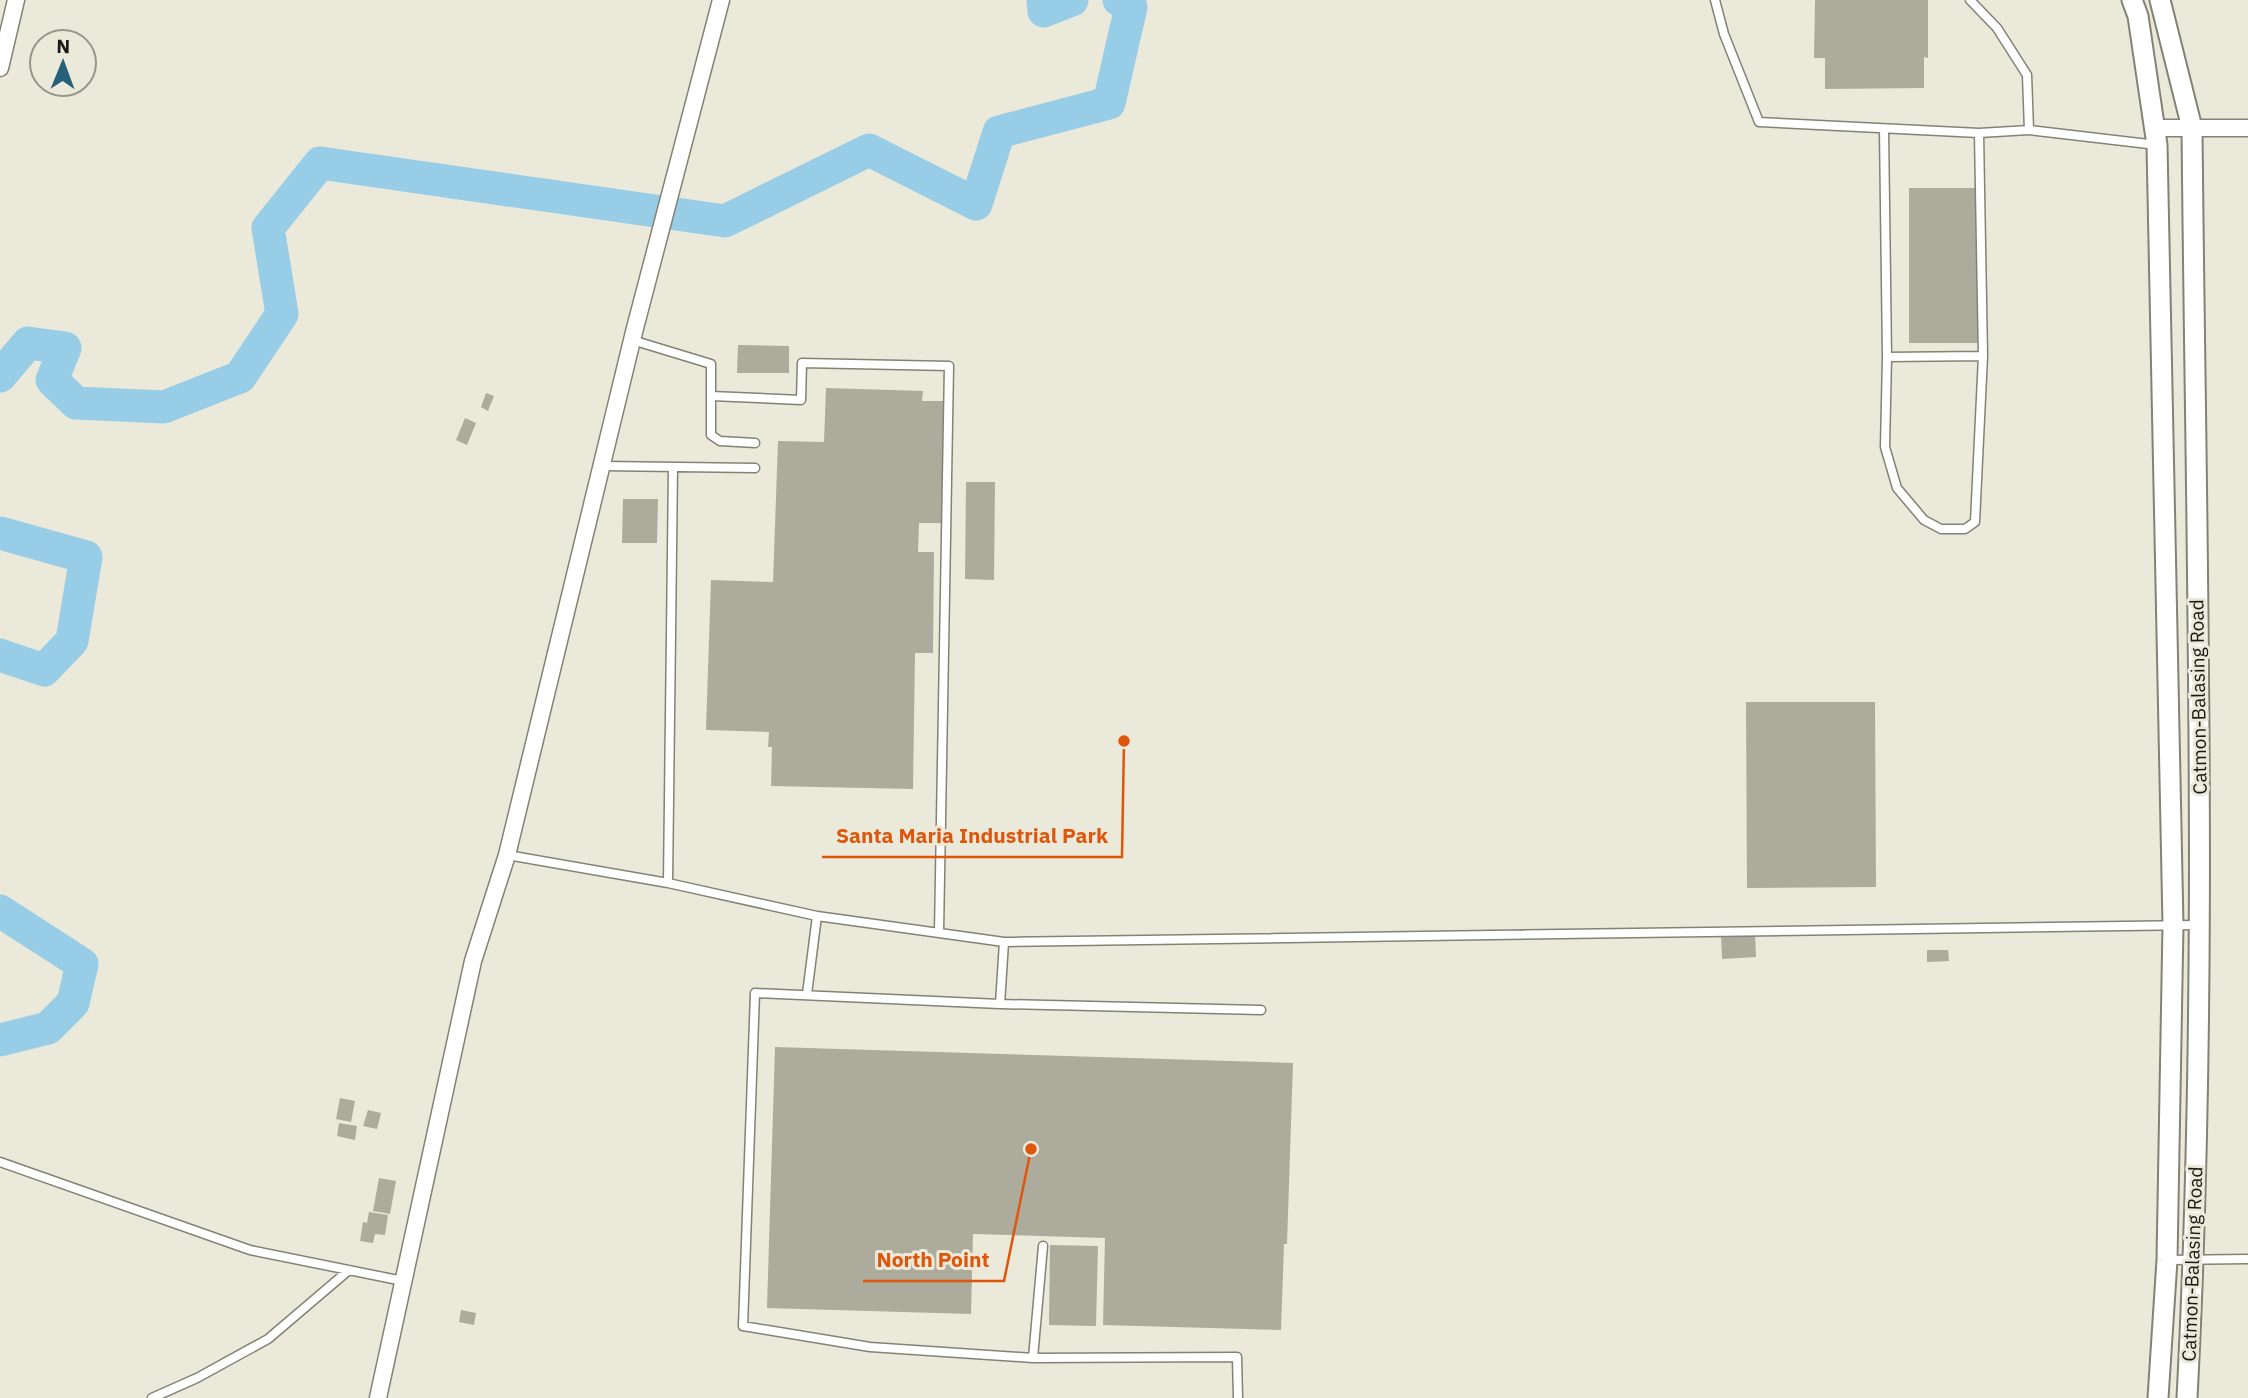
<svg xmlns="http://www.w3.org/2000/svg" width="2248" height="1398" viewBox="0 0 2248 1398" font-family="'IBM Plex Sans',sans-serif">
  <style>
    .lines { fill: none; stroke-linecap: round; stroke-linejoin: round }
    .river { stroke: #98cde7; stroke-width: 33 }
    .building { fill: #adab9c }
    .service-casing { stroke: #848274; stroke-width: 11 }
    .minor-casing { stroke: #848274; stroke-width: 19 }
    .tertiary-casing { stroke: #848274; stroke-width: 23 }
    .service { stroke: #fff; stroke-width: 8 }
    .minor { stroke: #fff; stroke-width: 16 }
    .tertiary { stroke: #fff; stroke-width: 19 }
    .labels { text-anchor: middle; stroke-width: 6; stroke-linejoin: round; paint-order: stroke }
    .street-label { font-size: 19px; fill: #1a1a14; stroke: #ebe9d9 }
    .leader { fill: none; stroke: #de560c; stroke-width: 2.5 }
    .callout-dot { fill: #de560c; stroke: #ebe9d9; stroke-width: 2.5 }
    .callout-label { font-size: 21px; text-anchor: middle; font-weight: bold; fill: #de560c; stroke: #ebe9d9; stroke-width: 6; stroke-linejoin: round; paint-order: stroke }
  </style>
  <rect width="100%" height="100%" fill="#ebe9d9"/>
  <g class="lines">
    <!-- river -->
    <path class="river" d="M1043,0L1044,11L1072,0
      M0,376L28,343L65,348L52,380L76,403L164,407L240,377L282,314L268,228L320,163L725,221L869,150L976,204L999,132L1109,103L1131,7L1119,0
      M0,533L86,557L72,641L44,670L0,655
      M0,911L82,964L73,1003L48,1028L0,1040"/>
  </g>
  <!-- building -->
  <path class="building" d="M1815,0H1928V58L1924,57V88L1825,89V58H1814Z
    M1909,188H1978L1979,343H1909Z
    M738,345L789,346V373H737Z
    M826,388L923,391L922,401H945L942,523H919L918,552H934L933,653H915L913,789L771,786L772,747H768L769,732L706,730L711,580L773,582L778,441L824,442Z
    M486,393L494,396L488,411L481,407Z
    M465,418L476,423L467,445L456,440Z
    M966,482H995L994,580L965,579Z
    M623,499H658L657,543H622Z
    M1746,702H1875L1876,887L1747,888Z
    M1755,933L1756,957L1722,959L1721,934Z
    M1927,950H1948L1949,961L1927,962Z
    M775,1047L1293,1063L1287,1244H1284L1281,1330L1103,1325L1105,1238L973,1234L971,1314L767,1308Z
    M340,1098L355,1101L351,1122L336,1119Z
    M368,1110L381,1113L377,1129L363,1126Z
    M339,1123L357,1126L355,1140L337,1136Z
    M379,1178L396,1181L390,1214L373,1211Z
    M369,1212L388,1215L385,1235L375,1234L373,1243L360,1241L363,1222L367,1223Z
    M1050,1245L1098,1246L1096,1326L1049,1325Z
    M461,1310L476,1313L474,1325L459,1322Z"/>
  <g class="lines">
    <!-- service casing -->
    <g class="service-casing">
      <path id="service" d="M1715,0L1724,34L1759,122L1979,133L2029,130L2157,145
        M1970,0L1997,28L2027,75L2029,130
        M1884,129L1887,357L1885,447L1897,488L1924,520L1941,529H1965L1975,522L1983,356L1979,133
        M632,340L711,364V435L720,441L755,443
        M1887,357L1983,356
        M711,396L801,400L802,363L949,366L939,933
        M602,466L755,468
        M507,855L668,883L817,916L1004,942L2197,925
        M668,883L673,467
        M807,994L817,916
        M1000,1004L1004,942
        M0,1162L250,1250L403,1281
        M2167,1260L2248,1259
        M1033,1358L1043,1246
        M152,1398L197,1378L268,1339L349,1270
        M1238,1398L1237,1357L1033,1358L870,1347L743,1326L755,993L1000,1004L1261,1010"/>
    </g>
    <!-- minor casing -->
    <g class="minor-casing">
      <path id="minor" d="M0,68L16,0
        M2155,128H2248
        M378,1398L473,961L507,855L634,332L721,0"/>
    </g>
    <!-- tertiary casing -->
    <g class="tertiary-casing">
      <path id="tertiary" d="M2132,0L2138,16L2157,145L2173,925L2167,1260L2158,1398
        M2160,0L2192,128C2196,551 2209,975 2187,1398"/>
    </g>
    <!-- service -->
    <use href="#service" class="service"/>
    <!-- minor -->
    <use href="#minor" class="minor"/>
    <!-- tertiary -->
    <use href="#tertiary" class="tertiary"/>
  </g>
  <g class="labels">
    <!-- street labels -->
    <g class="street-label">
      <text transform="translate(2198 697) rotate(-91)" y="7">Catmon-Balasing Road</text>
      <text transform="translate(2192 1264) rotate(-88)" y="7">Catmon-Balasing Road</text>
    </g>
  </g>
  <!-- callouts -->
  <path class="leader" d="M1124 741L1122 857H822M1031 1149L1004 1281H863"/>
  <g class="callout-dot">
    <circle cx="1124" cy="741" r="7"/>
    <circle cx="1031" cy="1149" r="7"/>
  </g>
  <g class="callout-label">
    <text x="972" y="843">Santa Maria Industrial Park</text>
    <text x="933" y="1267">North Point</text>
  </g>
  <!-- north arrow -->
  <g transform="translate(63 63) rotate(1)"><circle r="33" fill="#ebe9d9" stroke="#97968a" stroke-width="2"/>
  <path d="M0-5L12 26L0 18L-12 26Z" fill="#266079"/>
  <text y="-10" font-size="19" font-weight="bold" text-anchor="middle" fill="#1a1a14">N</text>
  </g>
</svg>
